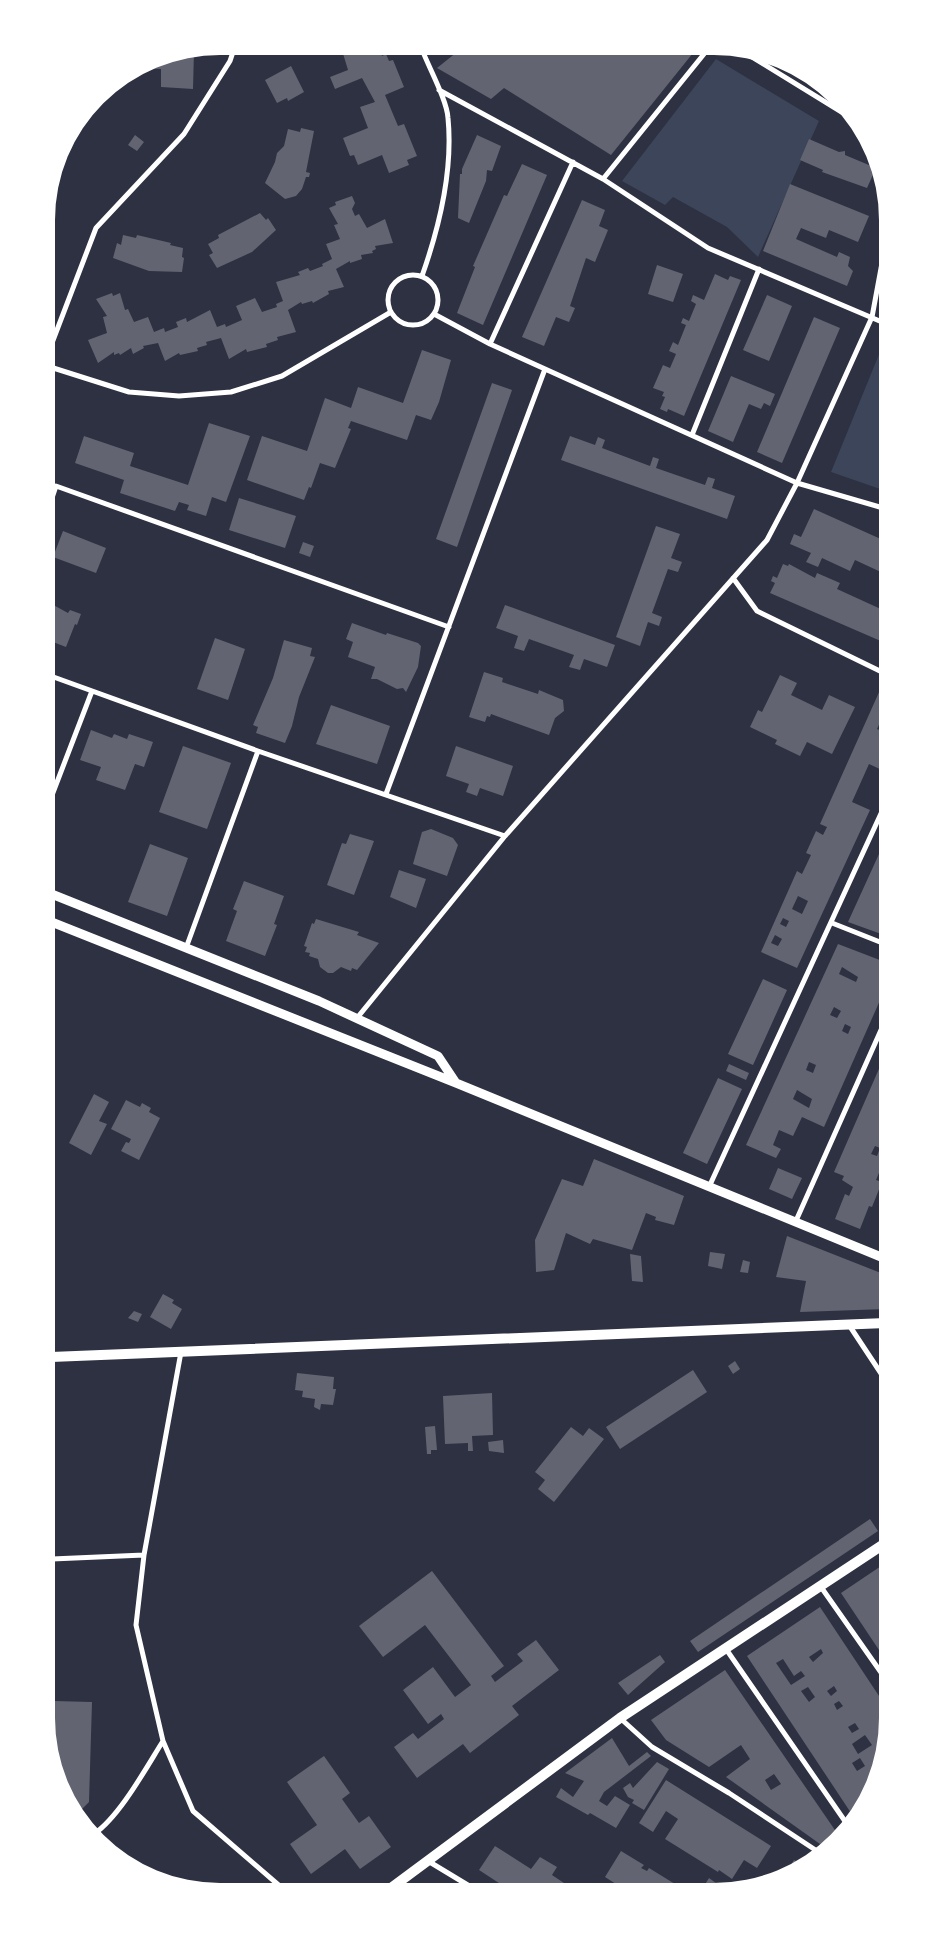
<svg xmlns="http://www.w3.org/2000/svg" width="934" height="1938" viewBox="0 0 934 1938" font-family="Quicksand,sans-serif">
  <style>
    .green { fill: #3c4559 }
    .building { fill: #626471; fill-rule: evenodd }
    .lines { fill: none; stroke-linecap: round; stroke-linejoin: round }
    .minor { stroke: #fff; stroke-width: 5 }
    .tertiary { stroke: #fff; stroke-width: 9 }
    .secondary { stroke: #fff; stroke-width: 10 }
  </style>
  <rect width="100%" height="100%" fill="#2d3142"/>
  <!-- green -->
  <path class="green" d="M716,59L819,121L758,257L727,227L673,197L665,205L622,181Z
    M882,347L883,490L831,472Z"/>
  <!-- building -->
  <path class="building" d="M341,47H378L382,56L386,54L389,61L393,60L404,87L385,95L398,126L404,124L417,156L407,160L409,165L389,173L382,155L358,165L354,155L350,156L343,138L368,128L360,107L375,102L362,78L335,89L330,77L348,70Z
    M462,48L687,49L693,53L611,155L504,88L491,99L437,68Z
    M194,51L193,89L161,87V69L140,68L154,59Z
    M291,66L304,92L288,101L287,98L277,103L265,80Z
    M301,128L314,131L306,172L310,173L309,177H306L302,189L296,196L285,199L265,183L275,162L277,153L284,146L288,129L300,132Z
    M135,135L144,142L137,151L128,145Z
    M477,135L501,146L492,171L487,170L486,181L469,223L458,218L460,174H462V169Z
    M809,139L839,152L845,151V155L876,168L867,188L822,172L823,170L800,160Z
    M522,164L547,175L483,325L457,313L475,267L473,266L504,195L507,196Z
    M790,184L869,216L858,242L829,230L826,238L801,228L796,239L837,257L839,252L850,257L848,266L853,271L847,286L763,251Z
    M352,196L355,203L352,209L355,216L359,214L367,228L385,219L393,243L375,246L376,249L372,251L373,253L361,255L362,259L350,263V261L336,269L344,287L328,291L329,294L313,303L312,301L302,304L301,302L288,310L296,332L277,337L278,340L266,344L267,347L247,352L246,349L229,359L221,338L206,342L207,345L197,348L198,351L180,355L179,353L165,361L158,343L143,346L144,348L133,354L131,348L120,355L119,353L114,355V352L98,363L88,340L107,333L103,317L107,316L96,299L112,293L113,296L120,293L125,310L128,309L134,322L148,317L154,332L164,328L165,332L178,327L176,322L186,318L187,322L210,310L217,327L225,324L226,327L242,320L236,306L255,298L262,312L277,307L276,304L283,301L276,282L300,275L298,272L308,268L310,271L323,266L322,264L332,259L326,244L340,239L334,225L338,224L329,208L336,205L335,202Z
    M582,200L605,210L599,226L608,230L595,262L586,258L570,306L575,308L569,322L556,317L544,346L522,337Z
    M260,213L266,220L268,218L276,230L252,252L217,268L209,255L213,253L208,244L219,238L218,235Z
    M123,235L136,238L137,235L171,243L170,245L183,248L182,257L184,258L182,272L149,271L113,258L117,243L121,245Z
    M657,265L683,274L673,302L648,294Z
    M715,274L728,280L730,276L741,280L684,416L668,409L667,412L660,409L665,397L662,396L664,392L653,388L663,365L670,368L676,354L669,351L673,342L678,345L686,325L681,323L683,318L689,321L696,304L691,301L693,295L704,300Z
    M767,295L792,306L769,361L743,350Z
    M814,317L840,328L782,463L757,452Z
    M422,350L451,360L439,402L431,420L416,415L407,440L351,421L348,428L351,429L335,468L320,463L311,488L309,487L304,500L247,480L262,436L307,451L325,398L351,408L358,387L403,403Z
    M731,376L775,394L770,406L764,403L761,409L749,404L733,442L708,431Z
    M492,383L512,390L457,547L436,539Z
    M209,423L250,436L226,502L212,497L206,516L187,510L189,505L179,502L175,511L120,493L124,480L75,463L84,436L134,453L130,466L188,485Z
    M570,436L595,445L598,437L605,440L602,448L650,466L653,457L659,459L656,468L705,485L708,477L715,479L712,488L735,496L727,519L561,460Z
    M239,498L296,516L285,548L229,530Z
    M814,509L883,540V573L855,560L850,571L822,558L818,567L806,562L811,553L790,544L794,534L801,537Z
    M656,526L680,534L671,558L682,562L678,572L668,569L652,613L662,617L659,626L648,622L640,646L616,637Z
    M63,531L106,548L96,573L53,557Z
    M303,542L314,546L310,557L299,553Z
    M783,564L788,566L789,564L815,578L817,573L840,583L837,589L883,610V642L770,593L775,583L771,581L773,576L777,578Z
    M48,602L68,613L70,610L81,614L77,625L75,624L66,647L53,642L52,644L48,643Z
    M505,605L615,645L607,667L584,659L580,670L569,667L574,655L529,639L524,651L514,648L518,636L496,628Z
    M352,623L386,635L387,633L418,643L421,646L418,667L406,692L403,688L397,689L377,679H371L375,667L348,657L353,642L346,639Z
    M215,638L245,649L228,700L197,689Z
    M284,640L312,648L310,656L315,657L299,697L292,726L285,743L256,733L258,727L253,725L273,678Z
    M484,672L503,678L502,682L538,694L539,690L563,700L564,711L555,718L549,735L491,714L490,717L487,716L485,722L469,717Z
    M780,675L797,683L791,695L822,710L829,695L855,707L832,754L807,742L800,756L775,744L777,740L750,727L758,710L762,712Z
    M880,690L884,692V714L877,729L882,731L884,727V771L869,764L852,802L870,810L797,968L761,952L797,871L802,874L811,855L806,853L816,831L823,835L827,827L820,824ZM798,896L808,901L802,914L792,909ZM783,918L789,921L786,927L780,924ZM775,935L782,939L778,946L771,943Z
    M331,705L390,726L377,764L316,744Z
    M91,730L112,738L114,734L127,739L129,734L153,742L144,767L135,764L125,790L96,780L101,767L80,760Z
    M183,746L231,763L207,829L159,812Z
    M456,746L513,766L503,796L480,788L477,796L466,792L469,784L446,776Z
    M431,829L453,838L458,845L447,876L413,864L422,832Z
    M350,834L374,841L354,895L327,885L342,843L346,844Z
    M884,843V935L848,922Z
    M150,844L188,858L167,916L128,902Z
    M399,870L426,879L416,908L390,897Z
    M244,881L284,896L274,924L277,925L265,956L226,941L237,911L233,909Z
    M316,919L359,932L357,935L379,943L357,970L352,968L351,971L341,967L333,973H328L320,967L318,959L309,956L310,953L305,952L307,947L304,946L312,923L314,924Z
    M838,944L885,962V989L824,1127L802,1117L793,1136L779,1130L773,1145L781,1149L776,1158L746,1145ZM842,967L858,977L856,982L839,974ZM834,1007L841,1011L837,1018L830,1015ZM845,1024L851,1027L848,1034L842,1031ZM809,1062L816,1065L813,1073L806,1070ZM797,1090L812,1099L809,1108L793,1099Z
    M763,979L787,990L753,1065L728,1054Z
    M885,1055V1117L883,1116L880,1124L885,1126V1170L881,1168L876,1180L882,1182L872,1207L869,1206L860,1229L835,1219L845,1194L849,1196L853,1187L842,1180L844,1176L834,1172ZM875,1146L880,1148L877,1156L871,1154Z
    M729,1064L749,1073L746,1080L726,1071Z
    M718,1078L742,1089L707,1164L683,1153Z
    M94,1094L109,1102L99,1121L107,1124L91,1155L69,1143Z
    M126,1100L140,1107L142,1103L151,1108L149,1112L160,1118L139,1160L121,1151L126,1142L129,1143L131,1139L111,1129Z
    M594,1159L684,1196L674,1225L655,1220L656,1217L646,1213L632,1250L593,1239L590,1244L566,1233L554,1270L536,1272L535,1240L562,1179L583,1186Z
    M778,1168L802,1178L792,1199L769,1189Z
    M787,1236L886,1275V1309L800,1312L806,1281L776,1277Z
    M710,1252L725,1254L722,1269L708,1266Z
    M630,1254L641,1256L643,1282L632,1281Z
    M743,1260L750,1262L748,1273L740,1272Z
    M163,1294L174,1300L172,1303L182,1309L171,1329L150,1317Z
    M134,1311L142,1314L138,1322L128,1318Z
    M735,1361L740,1369L733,1374L728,1366Z
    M693,1370L707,1392L620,1449L606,1427Z
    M297,1373L334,1377L333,1389H336L333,1405L321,1404L320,1410L314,1407L315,1399L302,1397L303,1391L295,1390Z
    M492,1393L493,1435L472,1436L473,1451H468V1443L445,1444L443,1396Z
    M435,1426L437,1450H431V1454H427L425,1427Z
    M571,1427L583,1436L589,1428L604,1439L554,1502L538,1489L545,1480L535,1472Z
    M503,1440L504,1453L489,1451L488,1442Z
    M870,1519L878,1531L698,1652L690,1641Z
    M887,1562V1662L841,1593Z
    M432,1571L504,1666L491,1676L495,1682L523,1661L517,1654L536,1640L559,1670L512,1706L519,1715L470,1753L463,1744L417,1778L394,1747L413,1733L418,1739L444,1719L441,1714L428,1724L403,1690L433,1667L455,1697L471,1685L425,1625L383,1657L359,1626Z
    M820,1607L887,1708V1730L877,1774L873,1776L875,1784L855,1819L747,1656ZM821,1649L823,1653L813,1662L809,1657ZM783,1659L794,1676L801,1671L805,1676L791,1685L776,1663ZM834,1686L837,1691L831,1696L827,1691ZM808,1687L815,1697L809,1702L801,1691ZM839,1701L843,1706L837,1710L834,1704ZM855,1723L859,1729L852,1733L848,1727ZM865,1735L872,1745L858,1754L852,1744ZM860,1758L865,1766L857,1771L852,1763Z
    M660,1655L665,1662L628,1695L618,1683Z
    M725,1670L837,1833L820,1844L726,1777L750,1759L741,1745L709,1767L666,1740L651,1720ZM774,1774L781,1784L771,1790L765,1780Z
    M54,1701L92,1702L89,1802L77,1814L70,1805L52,1763Z
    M612,1738L629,1766L647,1752L651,1756L604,1792L599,1801L607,1806L615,1796L630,1805L616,1828L590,1813L588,1815L556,1797L561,1788L573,1797L584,1781L565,1773Z
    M324,1756L350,1793L342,1799L359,1823L369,1816L391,1847L360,1869L345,1849L311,1874L290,1844L317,1825L287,1782Z
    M657,1762L669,1769L644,1810L632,1803L634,1800L628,1797L623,1788L630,1783L633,1788Z
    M666,1780L771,1846L757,1868L744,1860L732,1879L719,1870L718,1872L665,1839L678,1819L666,1811L653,1832L639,1823Z
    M495,1846L531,1869L540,1857L557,1867L552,1875L570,1887H505L479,1870Z
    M621,1851L644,1865L641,1868L647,1871L649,1868L675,1884L674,1886H619L605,1877Z
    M794,1860L804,1866L785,1874Z
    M709,1878L720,1886H704Z"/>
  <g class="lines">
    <!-- minor -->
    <path class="minor" d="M421,47C428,66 447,100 448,118C453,169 439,228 422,276
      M739,49L853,119
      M439,90L603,179L708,248L882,322
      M835,108L838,101
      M603,179L708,49
      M388 300a25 25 0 1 1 50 0a25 25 0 1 1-50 0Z
      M434,314L490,344L797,483L883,508
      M490,344L573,162
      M47,356L96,228L184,134L230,61L235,46
      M47,366L129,392L179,396L231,392L282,376L391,312
      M692,435L759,269
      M48,510L56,486L449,627
      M733,578L757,611L884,673
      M48,675L258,751L505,836
      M386,794L545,369
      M49,803L92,691
      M832,923L885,944
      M186,948L258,751
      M357,1018L505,836L767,540L797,483L872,317L882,263
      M709,1187L884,807
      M795,1223L885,1021
      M849,1325L886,1381
      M181,1352L144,1555L136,1625L163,1741L193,1811L282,1888
      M52,1559L144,1555
      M821,1587L887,1681
      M726,1649L849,1827
      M620,1718L652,1747L729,1793L820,1853
      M94,1834C120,1816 146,1768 163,1741
      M428,1861L471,1887"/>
    <!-- tertiary -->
    <path class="tertiary" d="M49,893L319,1001L438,1056L456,1083
      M49,921L456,1083L886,1259"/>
    <!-- secondary -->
    <path class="secondary" d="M51,1357L886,1323
      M391,1888L620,1718L887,1542"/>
  </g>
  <!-- crop -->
  <path d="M0 0H934V1938H0ZM220 55H714A165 165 0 0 1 879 220V1718A165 165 0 0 1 714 1883H220A165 165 0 0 1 55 1718V220A165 165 0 0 1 220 55Z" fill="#fff" fill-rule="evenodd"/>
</svg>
